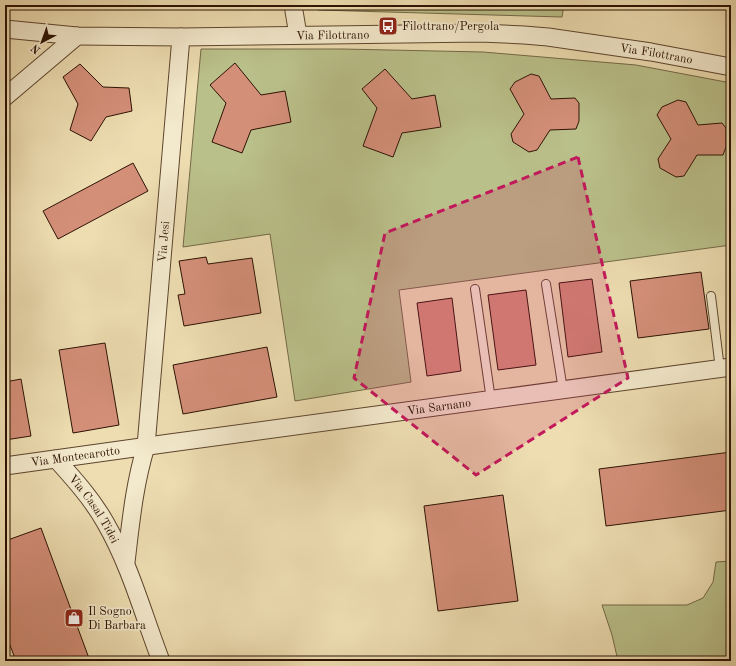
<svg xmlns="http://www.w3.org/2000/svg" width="736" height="666" viewBox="0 0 736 666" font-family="'Old Standard TT',serif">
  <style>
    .green { fill: #bac08a; stroke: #746946 }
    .building { fill: #d48f79; stroke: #2d1203 }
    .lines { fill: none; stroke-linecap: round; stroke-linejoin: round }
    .lane-casing { stroke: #5d452e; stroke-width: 10 }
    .street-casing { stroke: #5d452e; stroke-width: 19 }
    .lane { stroke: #f3e9cc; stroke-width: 8 }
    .street { stroke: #f3e9cc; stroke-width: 17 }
    .marked { fill: #c2185b; fill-opacity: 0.2; stroke: #c2185b; stroke-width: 3; stroke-dasharray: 8 5; stroke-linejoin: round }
    .labels { text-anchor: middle; stroke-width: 3.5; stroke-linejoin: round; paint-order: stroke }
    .poi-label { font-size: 12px; fill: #2d1203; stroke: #f3e9cc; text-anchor: start }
    .street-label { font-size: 12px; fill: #2d1203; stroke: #f3e9cc }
  </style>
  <rect width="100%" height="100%" fill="#edddb1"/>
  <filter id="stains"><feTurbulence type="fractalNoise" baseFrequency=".005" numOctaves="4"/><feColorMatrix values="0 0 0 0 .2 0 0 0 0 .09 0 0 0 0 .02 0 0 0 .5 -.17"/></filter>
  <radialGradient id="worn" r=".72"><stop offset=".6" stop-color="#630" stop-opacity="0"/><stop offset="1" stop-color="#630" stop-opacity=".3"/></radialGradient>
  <!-- green -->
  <path class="green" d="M317,5H564L562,17L318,10Z
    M201,49H342L483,52L636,65L731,83V245L399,290L411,382L295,401L270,234L183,247Z
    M731,561V661H618L612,635L602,605H687L703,598L713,582L716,562Z"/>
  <!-- building -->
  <path class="building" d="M235,63L261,95L285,91L291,122L251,130L242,153L212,142L226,103L210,85Z
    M80,64L103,87L129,88L132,111L106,117L91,141L70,130L78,104L63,77Z
    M385,69L412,99L435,95L441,127L402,133L393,157L363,146L377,108L362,89Z
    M531,74L539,76L551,99L575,98L579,103V121L576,129L550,130L537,150L529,152L513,142L511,134L524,114L510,89L515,82Z
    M678,100L686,102L698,125L722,123L726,128V147L723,155H697L684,176L676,177L660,168L658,159L671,139L657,115L662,107Z
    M133,163L148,191L58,239L43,211Z
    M206,257L208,264L252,258L261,313L184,326L178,295L185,294L179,261Z
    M701,272L709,329L638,338L630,281Z
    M592,279L602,352L568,357L559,283Z
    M526,290L536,365L498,370L488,295Z
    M452,298L461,371L427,376L417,303Z
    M105,343L119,425L73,433L59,350Z
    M267,347L277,397L183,414L173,365Z
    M21,379L31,436L5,440V382Z
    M731,452V510L606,526L599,469Z
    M503,495L518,601L438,611L424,506Z
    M41,528L52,558L90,661H16L5,632V541Z"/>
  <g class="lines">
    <!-- lane casing -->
    <g class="lane-casing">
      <path id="lane" d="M546,284L563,390
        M475,289L491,400
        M711,296L720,369"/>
    </g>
    <!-- street casing -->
    <g class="street-casing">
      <g id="street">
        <path d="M293,5L298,35"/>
        <path id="s1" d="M5,29L77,36L181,37L480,33L524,35L548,37L651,52L731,67"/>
        <path d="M5,97L77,36"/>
        <path id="s2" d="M56,459C74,479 92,499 105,522C130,565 143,614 161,661"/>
        <path id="s3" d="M5,466L170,443L731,367"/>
        <path id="s4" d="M126,562C131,521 134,486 146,446L181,37"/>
      </g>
    </g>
    <!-- lane -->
    <use href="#lane" class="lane"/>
    <!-- street -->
    <use href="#street" class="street"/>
  </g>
  <!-- marked area -->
  <path class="marked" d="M578,157L628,378L476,475L354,378L385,233Z"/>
  <!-- icons -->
  <defs>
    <g id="bus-square" transform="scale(1)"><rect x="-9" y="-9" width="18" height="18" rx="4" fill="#8f2418" stroke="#f3e9cc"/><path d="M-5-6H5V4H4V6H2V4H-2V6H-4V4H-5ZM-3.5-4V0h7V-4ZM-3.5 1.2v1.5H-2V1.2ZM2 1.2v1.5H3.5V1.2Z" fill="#fff"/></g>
    <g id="shop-square" transform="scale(1)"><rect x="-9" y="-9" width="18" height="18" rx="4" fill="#8f2418" stroke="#f3e9cc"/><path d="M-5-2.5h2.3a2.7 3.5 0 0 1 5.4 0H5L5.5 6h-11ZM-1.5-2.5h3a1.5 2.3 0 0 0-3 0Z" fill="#fff"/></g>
  </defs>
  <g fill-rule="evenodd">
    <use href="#bus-square" x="388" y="26"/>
    <use href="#shop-square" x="74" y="618"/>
  </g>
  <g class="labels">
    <!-- poi labels -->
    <g class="poi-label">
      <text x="402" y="30">Filottrano/Pergola</text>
      <text x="88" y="615">Il Sogno<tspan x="88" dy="14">Di Barbara</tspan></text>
    </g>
    <!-- street labels -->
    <g class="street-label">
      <text dy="4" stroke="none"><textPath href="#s1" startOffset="328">Via Filottrano</textPath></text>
      <text dy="4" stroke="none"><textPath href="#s1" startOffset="653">Via Filottrano</textPath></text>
      <text dy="4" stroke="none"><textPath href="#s4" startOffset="323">Via Jesi</textPath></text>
      <text dy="4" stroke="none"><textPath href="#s3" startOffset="438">Via Sarnano</textPath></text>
      <text dy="4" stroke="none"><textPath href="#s3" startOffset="71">Via Montecarotto</textPath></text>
      <text dy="4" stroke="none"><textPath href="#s2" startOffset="63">Via Casal Tidei</textPath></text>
    </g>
  </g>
  <!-- margin -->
  <rect width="736" height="666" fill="none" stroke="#edddb1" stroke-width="20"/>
  <rect x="6" y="6" width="724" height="654" fill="none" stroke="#2d1203" stroke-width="2"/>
  <rect x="10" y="10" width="716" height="646" fill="none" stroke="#2d1203"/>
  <!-- north arrow -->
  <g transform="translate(42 42) rotate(221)" stroke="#f3e9cc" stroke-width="3" paint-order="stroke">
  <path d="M0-3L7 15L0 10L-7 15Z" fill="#2d1203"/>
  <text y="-6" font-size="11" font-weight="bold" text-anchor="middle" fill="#2d1203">N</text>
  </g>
  <rect width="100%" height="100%" filter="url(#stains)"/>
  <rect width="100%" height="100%" fill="url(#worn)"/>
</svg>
